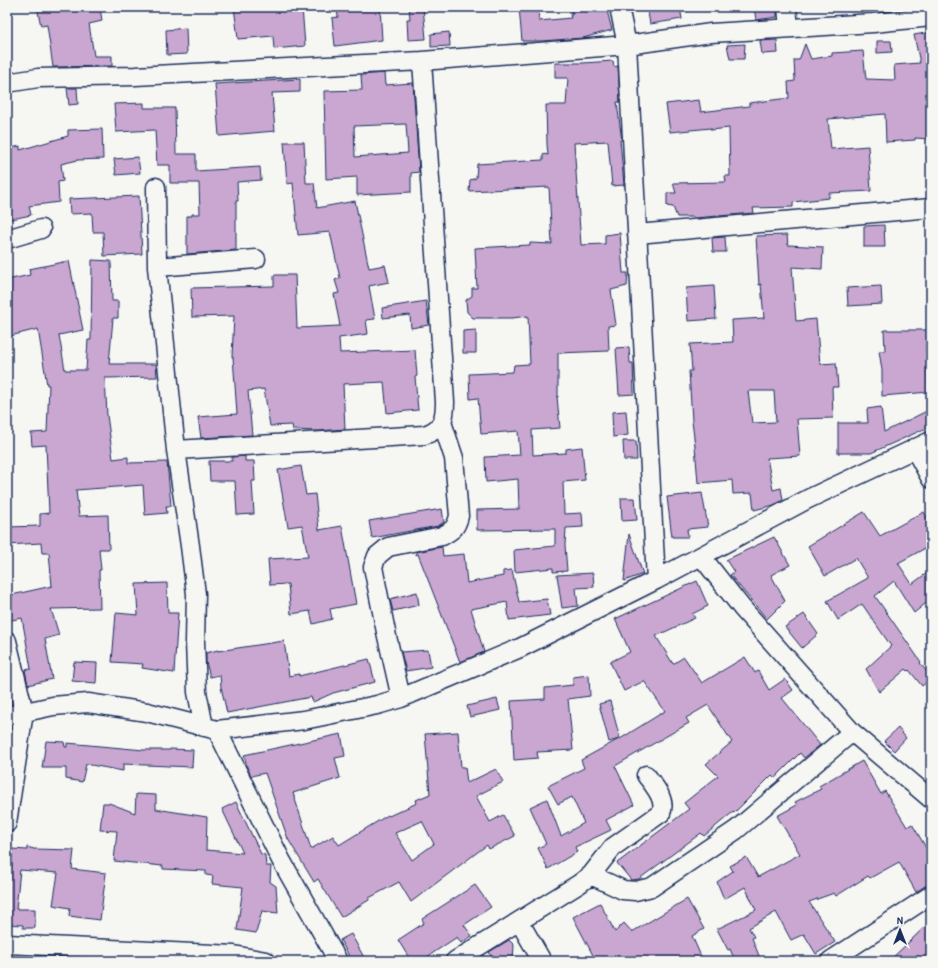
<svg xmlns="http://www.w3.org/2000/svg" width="938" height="968" viewBox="0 0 938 968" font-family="'Patrick Hand',sans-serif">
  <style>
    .building { fill: #caa7d1; stroke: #1b2f5e; fill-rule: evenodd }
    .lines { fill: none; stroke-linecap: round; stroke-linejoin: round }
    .street-casing { stroke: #1b2f5e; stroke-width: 21 }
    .street { stroke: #f6f6f2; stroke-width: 18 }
  </style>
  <rect width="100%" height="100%" fill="#f6f6f2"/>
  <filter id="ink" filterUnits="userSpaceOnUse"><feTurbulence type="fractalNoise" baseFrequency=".025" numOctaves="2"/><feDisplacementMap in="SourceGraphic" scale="8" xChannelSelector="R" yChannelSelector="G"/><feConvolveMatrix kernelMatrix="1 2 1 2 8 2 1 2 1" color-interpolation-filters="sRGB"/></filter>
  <g filter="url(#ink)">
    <!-- building -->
    <path class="building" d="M37,7H100L102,21L89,24L94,56H112V66L53,67L47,25L41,26Z
      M234,7H302L305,46L274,49L273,36L238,39Z
      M337,7H380L382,40L335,46L332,18L338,17Z
      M409,7H423L426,39L408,40L407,19H410Z
      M519,7H538L539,21L571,18L570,15H572L570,7H606L612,30L583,38L541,41H522Z
      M647,7H680L682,19L650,24Z
      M754,7H777V17L756,20Z
      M186,28L187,54L167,55L166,30Z
      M449,32L450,46L431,47V34Z
      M931,32V139L915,138V140L886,142L885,114L828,119L831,149L868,146L871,191L829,193V198L793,202V207L753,208L754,213L694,218V217H677L673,207L667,206V193H676L673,183L726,182L725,176H730L729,128L711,130V128L670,132L666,104L699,100L701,112L749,106V103L789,98L788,82L795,81L794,60H799L805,44L811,59L832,56V53L863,51L866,79L895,80L894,65L920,63L914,35Z
      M777,40L778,53L762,54L760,41Z
      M877,41H891L892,52L877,53Z
      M745,44L744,59H730L727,45Z
      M613,61L614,67L618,66L620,102H617L621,134L622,140H620L624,185L612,186L608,141L574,143L581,245L605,244V235L620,233L623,273H628L627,286L611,290L616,325L608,326L609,351L558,353V397H557L560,428L532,430L533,455L566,453V449L582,447L585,480L563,482L564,514L582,513L583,527L566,528L565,545L567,571L553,572V568L515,572L514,550L555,546V529L477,530V510L519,509L518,479L486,482L485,457L520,455L518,431L481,434L478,398L470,399L469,374L513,372L514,365L530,364L528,316L512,318H473L467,312L466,300L472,296V288H477L475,248L530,245V243L552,244L549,187L469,191L470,180L476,178L477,164L543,160V154L548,155L547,144L546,105H566L568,78H555V63H583Z
      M384,73L385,85L413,83L419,172L411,173V192L357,195V177L326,179L324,91L362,90L361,75ZM406,124L408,153L355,157L354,126Z
      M300,79V92L272,93L275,131L219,136L215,84Z
      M67,88H77L78,104L69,105Z
      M144,103V108H175L176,154H196V171L260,167L261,180L237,182L238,201H236V250L187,254V216H192V214H200L199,183H170V165H157L155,130L116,132L114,104Z
      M102,129L103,159L78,160L61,164L63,181L58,182L59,202L29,206L31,215L7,220V149L20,146V150L68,136V130Z
      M284,142H304L306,183H314L317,208L355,201L369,268L385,265L389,282L369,286L375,319L366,320L368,334L339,338L340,353L415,350L417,376L415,377L418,410L387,413L384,382L343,384L345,429L318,431L293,430L292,425L270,426L264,389L248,391L252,435L201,438L198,417L237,414L233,357H232L234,316L192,317L191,288L274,286V275H295L297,328L340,326L334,294L339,293L335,280L340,278L330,232L298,235L293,183L287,184Z
      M138,157L140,173L116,175L114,159Z
      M139,196L142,254L104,256L103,232H93L92,213L70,214L69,199Z
      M884,225L885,247H864V226Z
      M787,235L788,245L823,247L822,269L792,267L796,321L816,319L820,364L836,363L838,387H832L833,418L797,419L800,456L767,458L773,490L781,488L783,500L774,505L754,510L752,493L733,494L732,480L698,483L695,446L692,421L689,371H692L690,344L733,342L732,320L764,318L761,284L759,285L756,236ZM748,391H774L776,422L752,423Z
      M725,237L726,252H713L712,238Z
      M92,260L111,261L112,301H118V318H113L109,364H156L157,377L105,378L107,415L113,459L128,457V463L167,462L171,506H166L167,513L145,515L143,485L76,490L79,516L108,515L109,549H99L101,570H99L100,608L51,609L59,635L45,639L52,679L28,685L25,670L31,669L22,618L7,621V596L52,586L49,553H42L41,543L7,545V527L40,526V514L49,513L46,445L32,446L31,433L47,432L49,385H47L38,329L10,336L7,326V280L30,275L29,269L69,261L83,330L59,335L65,370H86L88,340H91Z
      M714,286L716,319L688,321L686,288Z
      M881,286L882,304L848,306L847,288Z
      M426,301L429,325L411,328L410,315L383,318L382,308Z
      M476,330V353H463V331Z
      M884,330H931V345H926L929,392L882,396V370L879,351H885Z
      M629,347L630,363H633L634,394L619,395L616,348Z
      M881,407L884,432L931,409V426L871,453H838V423H868L867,409Z
      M626,411L628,435L613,437L612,412Z
      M623,441H636L637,460H624Z
      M245,456V461H254L255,481H252L254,514L237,515L235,481H210L209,461H232V457Z
      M301,466L306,495L315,494L319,530L342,526L356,604L330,609L332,619L313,624L310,611L291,614L288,584L270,585L268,559L308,557L302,525L288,527L278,470Z
      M702,493L708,527L687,529L688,537H672L667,497Z
      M621,498H635L637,520L622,521Z
      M442,509L444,522L438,526L372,538L369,521Z
      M864,512L880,536L924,512L931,526V545L898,563L912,584L931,570V599L914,613L894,581L875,596L921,662L920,663L931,677V679L922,686L909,670L908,671L906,669L879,692L866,669L891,646L862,604L838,620L827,601L868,578L856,558L825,576L808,546Z
      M629,534L643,574L624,581Z
      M774,537L790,565L771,575L785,601L767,619L730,575L734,572L726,560Z
      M442,547L443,556L464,554L467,583L503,576V571L512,570L519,602L547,599L550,615L509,620L507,602L471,609L484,652L460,662L418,554L416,555V552Z
      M593,573L594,587L576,588L578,606L562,608L557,575Z
      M697,581L708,606L692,614L695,618L656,636L673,664L684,657L702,683L745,657L755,673L758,671L769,690L785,679L793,690L782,698L820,745L804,758L800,753L775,778L772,775L734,813L733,812L704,836L701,833L639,879L631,880L617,863L689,809L684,803L718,776L706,764L732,742L708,705L686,718L689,723L615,766L634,805L606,820L611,830L575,847L577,852L548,869L538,848L546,844L530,807L547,799L561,836L584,823L572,797L558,804L548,786L584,768L581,760L619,739L609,742L599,704L610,701L620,739L665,711L644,681L624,691L610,662L630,652L615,619Z
      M167,583L168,613H178L174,673L142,668L143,664L112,662L116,613L138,615L136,584Z
      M417,592L419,605L393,611L390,599Z
      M804,614L818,634L802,648L785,627Z
      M284,641L289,676L299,674V676L369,659L375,682L333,693L313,702L311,697L227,713L221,687L220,675L210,677L206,662V653L218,650V651Z
      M428,650L431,667L406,671L401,652Z
      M74,662L97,663L96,683L72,681Z
      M589,675L590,696L568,699L573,750L537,752L538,758L514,760L511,701L545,699V688L573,685V677Z
      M497,699L500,710L470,717L467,706Z
      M898,728L906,738L894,751L884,741Z
      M458,732L461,767H465L467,783L496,769L503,782L476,796L490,822L503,815L515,836L489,849L487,845L411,902L399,882L369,898V900L341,917L318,879L314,882L288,839L265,773L251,776L247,767L244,755L341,734L345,756L335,758L340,778L293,793L311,849L333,836L339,845L388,815L389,816L417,803L416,800L430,794L425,734ZM422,821L434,844L412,860L395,833Z
      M46,741L64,742L65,747H67V743L144,750H170V749L193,750L192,767L123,764V771L86,764L82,782L66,779V768H42Z
      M862,761L881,794L885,791L907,827L912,824L931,856V885L925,886L916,892L899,862L870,878L868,876L836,896L834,893L809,902L835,942L816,954L804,934L791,940L776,912L749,928L754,937L752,938L761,961H735L730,949L728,950L717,929L756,910L745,887L724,899L717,882L733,871L730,866L746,857L758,877L800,854L777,816L797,805L795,802L821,789L819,786Z
      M136,794L156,795V809L207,817L206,850L243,853L222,809L236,802L261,854L265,855L266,866H271L270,882L276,886L278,913L262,911L256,933L237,930L243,887L212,884L213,876L206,875V871L163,869V866L114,861L117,831L100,830L103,803H109L135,813Z
      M27,847L34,849L74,850L72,869L106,873L100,920L69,916L70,908L53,905L58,873L20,870L16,909H35V928H23V925L7,924V868L11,867L12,849L27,850Z
      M475,885L491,907L464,925L472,936L461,943L457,937L421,961H411L398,940L424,923L422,919Z
      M687,899L704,929L692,936L703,961H596L573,917L600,903L615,932L624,923L632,932Z
      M931,921V961H889Z
      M351,934L366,961H352L340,940Z
      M509,940L514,945L513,961H493L489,952Z"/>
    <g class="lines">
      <!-- street casing -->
      <g class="street-casing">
        <path id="street" d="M619,7L627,45L656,580
          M787,7L789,28
          M7,83L38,78L135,76L422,61L627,45L711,33L873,23L931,17
          M156,187L157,267L176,450L190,546L196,594L195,642L197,692L204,727
          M637,234L931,208
          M7,239L41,229
          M157,267L256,259
          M914,448L931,479
          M176,450L424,435C442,430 445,419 445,402L422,61
          M701,556L742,608L852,732L931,799
          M7,641L24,712L7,823
          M401,698L386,632L373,567L377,556L388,547L442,536C453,530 456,528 459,516L454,458L442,422
          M7,716L53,706L88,703L147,712L217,730L304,720L377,705L401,698L520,648L656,580L808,499L931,441
          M217,730L281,860L338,961
          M591,875L613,847L661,813C667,800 654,786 646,775
          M519,921L542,961
          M7,944L234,955L266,961
          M455,961L579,884L591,875L623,890L635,891L652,887L736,830L852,732
          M830,961L931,895"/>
      </g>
      <!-- street -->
      <use href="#street" class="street"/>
    </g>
  </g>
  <!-- margin -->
  <rect width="938" height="968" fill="none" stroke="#f6f6f2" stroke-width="24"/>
  <rect x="12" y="12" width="914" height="944" fill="none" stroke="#1b2f5e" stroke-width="1.5" filter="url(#ink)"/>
  <!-- north arrow -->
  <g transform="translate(900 930)" stroke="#f6f6f2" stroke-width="3" paint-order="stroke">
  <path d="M0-3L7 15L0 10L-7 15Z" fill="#1b2f5e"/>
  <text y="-6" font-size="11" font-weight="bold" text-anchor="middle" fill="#1b2f5e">N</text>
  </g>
</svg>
